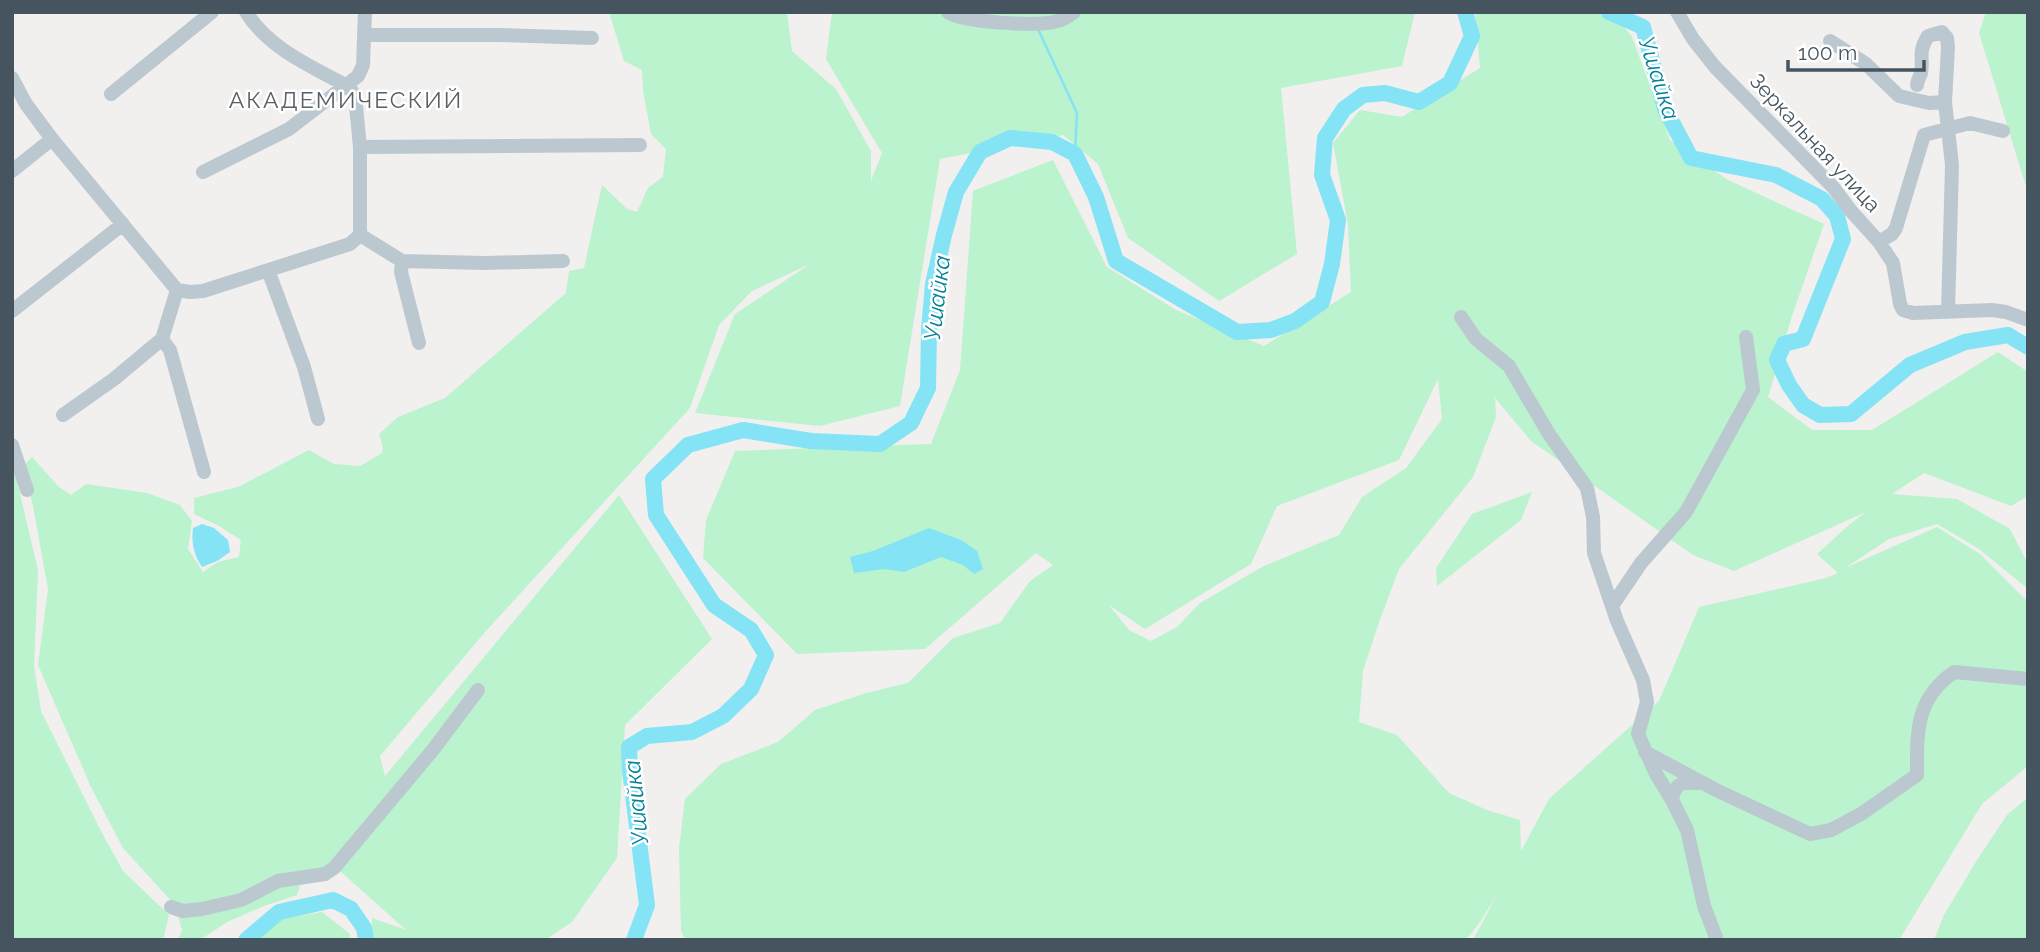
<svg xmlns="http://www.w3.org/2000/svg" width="2040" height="952" viewBox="0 0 2040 952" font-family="Raleway,sans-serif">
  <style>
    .green { fill: #baf3cd; fill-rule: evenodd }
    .water { fill: #84e3f4 }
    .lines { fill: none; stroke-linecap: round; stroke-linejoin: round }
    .stream { stroke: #84e3f4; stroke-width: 2.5 }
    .river { stroke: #84e3f4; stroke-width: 16 }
    .minor { stroke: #bcc8d0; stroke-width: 14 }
    .labels { text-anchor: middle; stroke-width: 5; stroke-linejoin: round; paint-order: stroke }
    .street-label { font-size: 21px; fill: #46545f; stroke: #fff }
    .water-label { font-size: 23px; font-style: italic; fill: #038196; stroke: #fff }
    .neighbourhood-label { font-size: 23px; letter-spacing: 2px; fill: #5b6065; stroke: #fff }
  </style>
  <rect width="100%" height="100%" fill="#f2efef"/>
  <!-- green -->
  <path class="green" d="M609,12H787L792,51L836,89L871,151V181L882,153L826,59L832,12H1415L1402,66L1281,88L1297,254L1219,301L1128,238L1098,164L1063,135L940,159L900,406L820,426L695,413L735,314L810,264L752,291L719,325L690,408L486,631L380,756L385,776L619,495L712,639L625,725L617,858L572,922L545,940H372V918L406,930L330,862L325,867L206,904H174L123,848L91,787L38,665L48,589L33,506L23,466L32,457L59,487L71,495L86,484L147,493L180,505L192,521L188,549L203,572L218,562L239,557L241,540L219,526L194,514V498L238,487L309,450L334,464L360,466L382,453L383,448L379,434L398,417L445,398L566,293L569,271L584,268L602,185L627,209L637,212L648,188L663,177L666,149L651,134L643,91L642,70L624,61Z
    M1475,12H1613L1632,37L1670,140L1728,180L1824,224L1792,316L1768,397L1812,430H1872L1998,352L2028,372V496L2011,506L1924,473L1892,494L1957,499L2010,529L2028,564V589L1979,549L1937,524L1889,539L1845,568L1937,527L1980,554L2028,602V766L1982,804L1899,940H1473L1498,893L1480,922L1466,940H685L681,931L679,848L685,799L721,764L778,742L815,710L866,693L908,683L953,638L1000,623L1030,581L1053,565L1036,553L925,649L797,654L703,558L706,520L735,451L931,444L960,370L973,191L1053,160L1107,267L1176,310L1264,346L1351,292L1348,224L1333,143L1360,110L1402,117L1480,68ZM1438,379L1442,419L1406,468L1362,497L1339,535L1264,566L1200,603L1177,627L1151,641L1129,630L1109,605L1145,629L1251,564L1277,506L1399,460ZM1495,398L1531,441L1693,555L1734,571L1866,512L1849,525L1817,554L1838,573L1826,578L1699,607L1659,701L1549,799L1521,851L1520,820L1487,810L1449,793L1397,735L1359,722L1363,671L1379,622L1399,569L1473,477L1496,417Z
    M1986,12H2028V193L1979,33Z
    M12,460L38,570L34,666L41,711L102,833L123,871L169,915L163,940H12Z
    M1532,492L1521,520L1437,586L1436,568L1472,514Z
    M2028,797V940H1934L1944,915L1977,860L2007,815Z
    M294,883L300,886L297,895L264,906L227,922L200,940H178L182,930L178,915L276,886Z
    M322,912L350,934V940H255L284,918Z"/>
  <!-- water -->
  <path class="water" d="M202,524L214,528L228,540L230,552L217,561L202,567C194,555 191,542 193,528Z
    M929,528L961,540L977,551L983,569L974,574L963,565L941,557L904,572L884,569L854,573L850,557L873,551Z"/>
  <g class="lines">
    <!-- stream -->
    <path class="stream" d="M1038,29L1077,113L1075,154"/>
    <!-- river -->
    <path class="river" d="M1609,12L1643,27L1665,109L1691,158L1776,175L1822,199L1837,216L1843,239L1803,339L1784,344L1777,360L1789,385L1803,405L1820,415L1851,414L1910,365L1965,342L2008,335L2028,347
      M246,940L279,912L333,900L351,909L364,928L366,940
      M634,940L647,905L630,771L629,747L647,736L692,732L723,716L751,689L766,655L751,630L714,605L656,515L653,479L688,445L743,430L811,441L880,444L911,423L928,388L929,330L933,284L944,235L956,192L980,152L1010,138L1052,142L1075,154L1096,197L1116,261L1237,332L1271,330L1295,321L1322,302L1332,264L1338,220L1322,175L1325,138L1344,109L1363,95L1385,93L1419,102L1450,83L1472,36L1465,12"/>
    <!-- minor -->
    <path class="minor" d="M948,12C965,23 1035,26 1054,22C1062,20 1068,17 1074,12
      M1677,12L1693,39L1715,67L1833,187L1851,211L1879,242L1893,263L1900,304L1903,310L1913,313L1992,310L2006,312L2028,320
      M364,35H499L592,38
      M1830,41L1866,64L1899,96L1929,103L1945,102
      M12,78L26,104L52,139L177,290L190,292L203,291L350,244L360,235V147L355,95L347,86C311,66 269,49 246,12
      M1917,85C1917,80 1920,77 1921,73C1924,57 1917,54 1928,36L1942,32L1947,38L1948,47L1945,102L1952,165L1948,312
      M111,94L212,12
      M360,147L640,145
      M12,171L52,139
      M203,172L289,129L358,76L363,65L365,12
      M360,235L402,261L485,263L563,261
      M1879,242L1892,234L1896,228L1924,135L1970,123L2003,131
      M402,261L401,272L419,343
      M268,270L304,367L318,419
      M12,311L123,224
      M1461,317L1476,339L1509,366L1549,434L1587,488L1593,517L1594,553L1617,621L1643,680L1647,702L1638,734L1655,772L1672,800L1687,830L1704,906L1717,940
      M162,339L170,350L204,472
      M63,415L114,379L162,339L177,290
      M12,445L27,490
      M1612,606L1641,563L1686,512L1753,390L1746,337
      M1645,752L1716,790L1810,834L1831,830L1861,814L1917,775C1917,733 1915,699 1954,672L2028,679
      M1672,800C1675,781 1684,782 1701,783
      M171,907L183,911L202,909L241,900L278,881L325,874L334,868L432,751L478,690"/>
  </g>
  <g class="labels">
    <!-- street labels -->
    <g class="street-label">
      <text transform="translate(1815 143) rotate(47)" y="7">Зеркальная улица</text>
    </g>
    <!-- water labels -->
    <g class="water-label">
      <text transform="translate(1659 78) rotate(72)" y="8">Ушайка</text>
      <text transform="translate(937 298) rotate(-83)" y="8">Ушайка</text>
      <text transform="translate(636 803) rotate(-96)" y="8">Ушайка</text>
    </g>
    <!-- neighbourhood labels -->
    <g class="neighbourhood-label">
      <text x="346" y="108">АКАДЕМИЧЕСКИЙ</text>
    </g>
  </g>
  <!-- border -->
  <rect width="2040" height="952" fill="none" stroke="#46545f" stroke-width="28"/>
  <!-- scale -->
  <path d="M1788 60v10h136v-10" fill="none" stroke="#46545f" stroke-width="3.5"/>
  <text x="1798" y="60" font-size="21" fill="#46545f" stroke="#ffffff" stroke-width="5" paint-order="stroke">100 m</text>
</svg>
